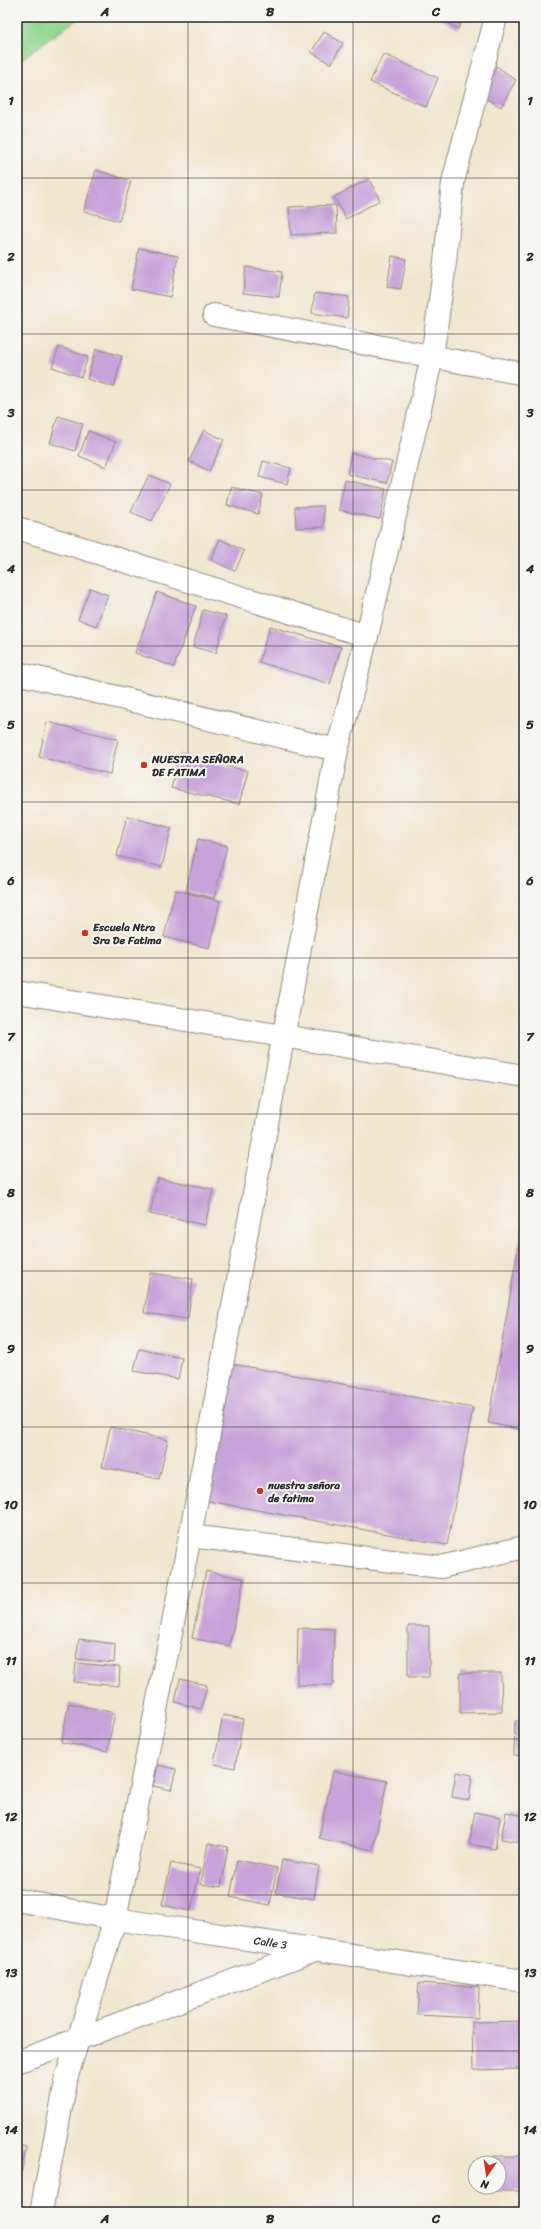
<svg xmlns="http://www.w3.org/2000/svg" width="541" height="2229" viewBox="0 0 541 2229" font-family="Sriracha,sans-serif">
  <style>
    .green { fill: #8fd48d; stroke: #5d805c }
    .building { fill: #c7a3d9 }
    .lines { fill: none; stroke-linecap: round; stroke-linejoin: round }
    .minor-casing { stroke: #8e887d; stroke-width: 24 }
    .minor { stroke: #fff; stroke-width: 22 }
    .grid { fill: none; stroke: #2b2b2b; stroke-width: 1; stroke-opacity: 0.55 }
    .poi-dot { fill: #c8321e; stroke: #f6f6f2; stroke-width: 1.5 }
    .labels { text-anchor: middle; stroke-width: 4; stroke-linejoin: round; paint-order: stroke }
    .poi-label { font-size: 11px; font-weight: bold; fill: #2b2b2b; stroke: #f6f6f2; text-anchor: start }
    .street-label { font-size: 11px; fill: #2b2b2b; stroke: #f6f6f2 }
    .neatline { fill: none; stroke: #2b2b2b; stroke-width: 1.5 }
    .grid-label { font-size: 13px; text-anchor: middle; font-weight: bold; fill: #2b2b2b }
  </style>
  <rect width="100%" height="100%" fill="#f6f6f2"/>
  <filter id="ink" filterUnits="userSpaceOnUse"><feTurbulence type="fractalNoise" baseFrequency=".025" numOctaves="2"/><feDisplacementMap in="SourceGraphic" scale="8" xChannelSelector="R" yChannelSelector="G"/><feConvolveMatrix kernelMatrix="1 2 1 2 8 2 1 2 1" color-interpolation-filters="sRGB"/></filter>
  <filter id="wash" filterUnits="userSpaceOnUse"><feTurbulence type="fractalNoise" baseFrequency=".012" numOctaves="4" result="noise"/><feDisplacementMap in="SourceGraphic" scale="16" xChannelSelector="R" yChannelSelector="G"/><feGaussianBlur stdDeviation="0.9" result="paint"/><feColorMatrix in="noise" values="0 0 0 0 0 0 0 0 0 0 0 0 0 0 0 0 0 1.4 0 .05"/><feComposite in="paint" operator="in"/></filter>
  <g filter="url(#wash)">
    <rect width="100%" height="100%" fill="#f1e6cf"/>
    <!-- green -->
    <path class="green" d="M17,17H80L17,62Z"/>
    <g id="blocks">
      <!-- building -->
      <path class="building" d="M437,17H464L458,29Z
        M324,32L343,43L331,64L311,52Z
        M383,54L438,78L426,107L370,82Z
        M496,66L516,80L501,107L483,97Z
        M96,170L131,181L119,221L84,211Z
        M369,179L380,200L346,219L334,197Z
        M336,205L337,233L291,235L289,207Z
        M139,248L178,256L170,297L131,289Z
        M392,256L406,259L401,289L387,287Z
        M246,267L282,272L279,297L243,293Z
        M315,293L349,297L347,318L312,313Z
        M59,347L88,357L81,377L52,367Z
        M96,349L122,356L114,387L87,379Z
        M58,416L83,424L75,451L50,443Z
        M204,430L224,440L209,471L189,461Z
        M88,431L116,442L106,467L79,456Z
        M351,453L392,462L387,483L347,474Z
        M263,461L291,468L287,484L259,477Z
        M149,475L170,484L152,521L131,512Z
        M345,480L386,489L380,519L339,510Z
        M231,487L263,495L258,514L227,505Z
        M323,506L324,527L296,528L295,507Z
        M220,539L244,551L235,571L211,560Z
        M90,588L108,595L96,626L78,619Z
        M157,592L196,606L174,667L135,653Z
        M203,610L226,616L216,653L193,647Z
        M270,626L341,647L330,684L259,662Z
        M47,722L118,739L110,774L39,757Z
        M180,754L248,771L239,804L171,788Z
        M127,816L171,828L162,867L117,856Z
        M198,839L227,846L214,898L186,891Z
        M175,890L220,901L209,948L164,937Z
        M158,1178L213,1189L205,1225L150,1214Z
        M523,1220H524V1430L488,1423Z
        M150,1273L193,1279L188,1319L144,1313Z
        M139,1349L182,1358L178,1379L134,1371Z
        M233,1364L473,1408L447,1545L208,1501Z
        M110,1427L168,1440L159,1479L102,1467Z
        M206,1571L244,1579L229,1646L192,1638Z
        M408,1626H429V1677H408Z
        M298,1628L334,1629L333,1685H297Z
        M79,1639L115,1644L114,1663L76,1659Z
        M76,1663L120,1667L119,1686L74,1682Z
        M460,1673H501L502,1712L460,1713Z
        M17,1678H20L18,1698H17Z
        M180,1679L207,1685L201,1709L175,1702Z
        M69,1703L115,1713L107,1752L61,1742Z
        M223,1715L243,1719L235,1768L214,1764Z
        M515,1721H524V1757L514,1756Z
        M158,1765L176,1769L171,1790L153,1786Z
        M333,1771L387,1781L373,1850L319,1838Z
        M456,1772L472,1775L469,1800L452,1797Z
        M475,1812L500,1817L495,1849L469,1844Z
        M506,1812L524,1816V1843L501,1839Z
        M208,1843L228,1847L221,1887L201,1884Z
        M237,1860L277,1868L270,1905L230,1897Z
        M282,1860L319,1866L314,1899L276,1893Z
        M171,1863L200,1869L191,1911L162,1905Z
        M419,1983L479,1987L478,2018L417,2015Z
        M524,2021V2069L473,2070L472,2022Z
        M17,2145L26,2147L18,2192H17Z
        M494,2156H524V2191H493V2187H499V2163H494Z"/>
    </g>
  </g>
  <g filter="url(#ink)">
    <use href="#blocks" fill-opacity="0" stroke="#8e887d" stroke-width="1"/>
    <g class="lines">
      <!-- minor casing -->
      <g class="minor-casing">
        <g id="minor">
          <path d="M214,315L524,374"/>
          <path d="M17,528L367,636"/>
          <path d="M17,673L337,750"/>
          <path d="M17,992L524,1076"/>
          <path d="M190,1536L441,1567L524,1547"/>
          <path id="s1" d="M17,1900L115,1919L524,1981"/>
          <path d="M17,2062L315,1950"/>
          <path d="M41,2212L67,2076L115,1919L190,1536L337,750L367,636L432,357L444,271L453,182L496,17"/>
        </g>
      </g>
      <!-- minor -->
      <use href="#minor" class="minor"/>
    </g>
  </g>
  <!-- grid -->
  <path class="grid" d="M188,17V2212M353,17V2212M17,178H524M17,334H524M17,490H524M17,646H524M17,802H524M17,958H524M17,1114H524M17,1271H524M17,1427H524M17,1583H524M17,1739H524M17,1895H524M17,2051H524"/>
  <!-- markers -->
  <g class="poi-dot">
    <circle cx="144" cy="765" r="4"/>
    <circle cx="85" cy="933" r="4"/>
    <circle cx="260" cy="1491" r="4"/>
  </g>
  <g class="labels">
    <!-- poi labels -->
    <g class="poi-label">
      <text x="152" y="763">NUESTRA SEÑORA<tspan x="152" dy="13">DE FATIMA</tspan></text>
      <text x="93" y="931">Escuela Ntra<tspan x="93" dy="13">Sra De Fatima</tspan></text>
      <text x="268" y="1489">nuestra señora<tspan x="268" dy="13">de fatima</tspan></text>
    </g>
    <!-- street labels -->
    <g class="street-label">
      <text dy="4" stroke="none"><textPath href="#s1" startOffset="257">Calle 3</textPath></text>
    </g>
  </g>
  <!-- margin -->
  <rect width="541" height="2229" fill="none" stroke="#f6f6f2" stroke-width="44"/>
  <!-- north arrow -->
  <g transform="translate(487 2175) rotate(193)"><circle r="19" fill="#f6f6f2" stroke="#a5a5a2"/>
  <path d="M0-3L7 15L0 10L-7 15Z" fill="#c8321e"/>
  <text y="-6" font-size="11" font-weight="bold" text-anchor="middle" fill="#2b2b2b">N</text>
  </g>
  <rect x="22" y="22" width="497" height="2185" class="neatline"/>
  <g class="grid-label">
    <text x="105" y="16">A</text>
    <text x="270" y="16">B</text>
    <text x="436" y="16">C</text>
    <text x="11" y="105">1</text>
    <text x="530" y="105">1</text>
    <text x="11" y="261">2</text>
    <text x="530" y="261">2</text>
    <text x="11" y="417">3</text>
    <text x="530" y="417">3</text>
    <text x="11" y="573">4</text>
    <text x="530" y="573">4</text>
    <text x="11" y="729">5</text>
    <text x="530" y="729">5</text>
    <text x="11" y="885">6</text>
    <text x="530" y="885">6</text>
    <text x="11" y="1041">7</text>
    <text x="530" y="1041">7</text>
    <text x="11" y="1197">8</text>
    <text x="530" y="1197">8</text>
    <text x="11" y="1353">9</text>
    <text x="530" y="1353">9</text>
    <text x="11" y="1509">10</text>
    <text x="530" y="1509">10</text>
    <text x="11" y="1665">11</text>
    <text x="530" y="1665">11</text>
    <text x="11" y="1821">12</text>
    <text x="530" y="1821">12</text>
    <text x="11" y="1977">13</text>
    <text x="530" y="1977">13</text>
    <text x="11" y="2134">14</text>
    <text x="530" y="2134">14</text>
    <text x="105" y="2223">A</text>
    <text x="270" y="2223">B</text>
    <text x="436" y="2223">C</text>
  </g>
</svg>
